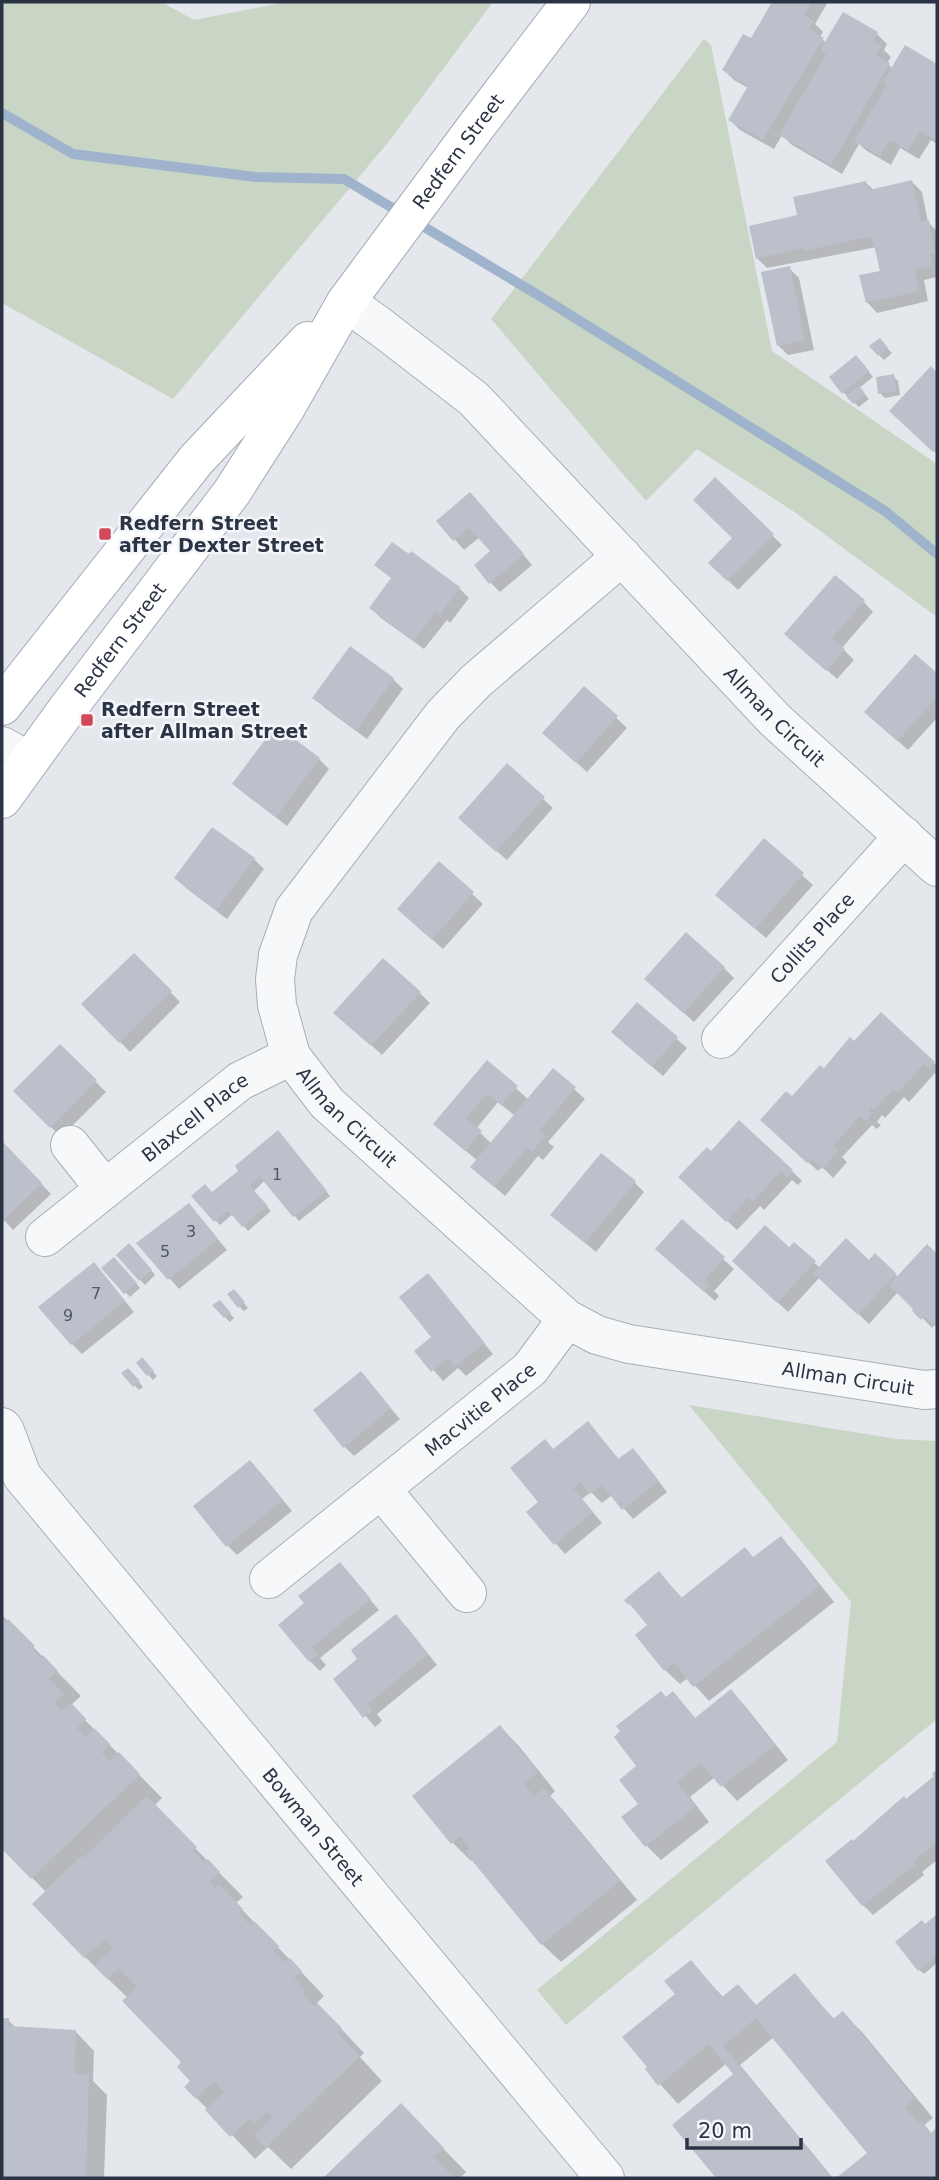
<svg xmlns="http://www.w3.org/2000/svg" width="939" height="2180" viewBox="0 0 939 2180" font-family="'DejaVu Sans',sans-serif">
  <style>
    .green { fill: #c9d6c5 }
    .shadow { fill: #0003; fill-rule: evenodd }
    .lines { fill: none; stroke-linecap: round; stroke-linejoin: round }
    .stream { stroke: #9fb4cc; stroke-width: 10 }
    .building { fill: #bbc0ca }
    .minor-casing { stroke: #a9aeb7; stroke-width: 40 }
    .major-casing { stroke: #a3abb8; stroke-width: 40 }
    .minor { stroke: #f7f8fa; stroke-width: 38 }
    .major { stroke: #fff; stroke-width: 38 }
    .poi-dot { fill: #d1495b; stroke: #f4f6f9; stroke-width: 2.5 }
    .labels { text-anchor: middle; stroke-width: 5; stroke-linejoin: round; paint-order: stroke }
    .number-label { font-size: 16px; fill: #4f5766 }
    .street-label { font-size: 19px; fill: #2b3445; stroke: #f4f6f9 }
    .poi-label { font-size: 19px; font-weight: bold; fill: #2b3445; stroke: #f4f6f9; text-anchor: start }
  </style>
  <rect width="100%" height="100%" fill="#e4e7ec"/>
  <!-- green -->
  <path class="green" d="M2,2H161L194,20L287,2H493L390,140L173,399L2,303Z
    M704,39L711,45L772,351L937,464V617L793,511L697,449L646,501L491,319Z
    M689,1405L896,1439L937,1441V1719L566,2025L537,1990L837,1742L851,1602Z"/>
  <!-- shadow -->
  <path class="shadow" d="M774,2H828L815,24L823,32L820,37L826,43L843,14L877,34L887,44L884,50L891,57L887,63L893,69L905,48L937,66V144L931,140L919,159L900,148L891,165L867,151L859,144L842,174L792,145L782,135L774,149L740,130L730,120L748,88L734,80L724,70L751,41Z
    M912,182L922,192L928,222L937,231V277L924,280L928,301L877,313L867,302L882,273L877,247L767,268L757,258L866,183L874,190Z
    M789,268L799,278L814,350L788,355L778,345Z
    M884,345L892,353L884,360L879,355Z
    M861,361L873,377L859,388L869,399L859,407L843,392Z
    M931,369L937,375V454L896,415Z
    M893,376L898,381L900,395L885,398L880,393Z
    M715,479L782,545L738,590L710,563L735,538Z
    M480,504L532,565L500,592L490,582L492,552L480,537L464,550L439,522Z
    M376,565L459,588L469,598L450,623L447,620L424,649L381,618L371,608L393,579Z
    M864,602L873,612L842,648L854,660L837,679L796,643Z
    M915,656L937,676V718L908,750L877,722Z
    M393,679L403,689L367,739L325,708L315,698Z
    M584,688L627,728L587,772L554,742Z
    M276,728L319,759L329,769L287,826L245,794L235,784Z
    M543,799L553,808L507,860L470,828Z
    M764,841L813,885L766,938L727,905Z
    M254,859L264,869L227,919L186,888L176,878Z
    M439,864L483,904L443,949L409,919Z
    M134,955L180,1002L130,1052L83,1004Z
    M724,968L734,978L694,1022L657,989Z
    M420,993L430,1003L382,1055L346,1022Z
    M637,1004L687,1048L663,1076L623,1042Z
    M881,1015L937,1066V1075L935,1073L909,1102L904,1097L885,1118L882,1115L877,1122L881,1125L877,1129L872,1125L842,1157L847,1162L833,1178L822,1167L818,1171L772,1130L792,1098L855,1044Z
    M60,1046L106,1092L61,1137L15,1091Z
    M488,1063L529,1100L553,1070L585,1099L548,1142L554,1147L543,1160L538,1156L505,1196L483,1177L478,1161L445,1134ZM498,1102L515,1116L492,1144L476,1129Z
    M282,1137L330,1196L299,1221L265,1180L253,1192L271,1211L248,1231L233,1214L220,1225L194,1197L212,1194Z
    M2,1143L51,1194L13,1230L2,1218Z
    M711,1153L792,1171L802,1181L798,1185L792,1180L764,1210L760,1206L737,1230L690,1187Z
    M634,1182L644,1192L596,1252L563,1225Z
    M189,1205L227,1250L179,1289L139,1243Z
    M682,1222L734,1269L714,1291L719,1296L715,1301L668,1259Z
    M795,1244L820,1268L869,1262L875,1255L898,1277L927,1247L937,1257V1326L935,1324L932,1328L898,1292L869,1324L820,1277L788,1312L744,1271L789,1250Z
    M134,1250L155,1275L145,1285L118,1255Z
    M114,1259L140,1288L130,1297L104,1269Z
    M104,1275L134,1312L82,1354L72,1344Z
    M428,1275L493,1354L466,1376L458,1368L443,1381L417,1351L433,1338Z
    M238,1296L248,1308L244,1311L240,1307Z
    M224,1307L234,1318L230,1322L225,1317Z
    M142,1360L157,1376L153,1380L138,1363Z
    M123,1373L133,1375L143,1387L139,1390Z
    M361,1374L400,1419L354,1456L344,1446Z
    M598,1434L620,1461H643L667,1492L633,1519L612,1495L602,1503L591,1492L582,1499L602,1523L565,1554L528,1512L541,1502L554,1450Z
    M260,1472L292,1511L237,1555L227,1545Z
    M780,1538L795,1553L834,1602L709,1701L688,1678L680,1684L665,1670L649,1625L626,1600L659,1573L683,1599L754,1559Z
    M340,1564L379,1610L320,1658L326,1665L320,1671L310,1661L306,1603Z
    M2,1615L81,1696L72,1704L86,1719L85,1720L162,1798L154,1806L243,1897L236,1903L324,1996L317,2003L364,2053L360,2057L382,2081L291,2169L268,2147L255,2159L186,2087L193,2081L184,2062L128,1998L85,1957L46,1892L2,1847Z
    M406,1626L437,1665L377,1714L382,1721L375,1727L335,1680Z
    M731,1691L745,1706L788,1760L737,1801L715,1777L690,1797L709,1822L661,1860L646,1845L640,1805L639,1767L666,1699L673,1693L696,1719Z
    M500,1727L518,1745L555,1791L550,1796L562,1809L637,1900L561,1962L542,1944L473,1860L471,1861L453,1843L414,1797Z
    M937,1772V1860L922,1872L924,1875L873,1915L863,1905L853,1843L936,1777L934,1774Z
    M937,1916V1963L924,1974L919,1970L925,1926Z
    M691,1962L724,1998L738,1986L757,2006L795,1976L835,2020L843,2013L862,2032L933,2118L924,2125L932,2134L937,2130V2178H839L870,2153L774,2037L740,2065L833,2178H718L674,2125L736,2074L727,2063L678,2104L647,2070Z
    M2,2020H8L17,2029L76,2032L94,2051L93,2081L107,2095L104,2178H2Z
    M401,2105L466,2172L460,2178H325Z"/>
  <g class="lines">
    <!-- stream -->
    <path class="stream" d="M2,113L73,154L256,177L344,179L543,298L885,511L937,554"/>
  </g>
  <!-- building -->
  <path class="building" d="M772,2H812L804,15L814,21L809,29L824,38L763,140L728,120L748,86L722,70L743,34L751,38Z
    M843,12L878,32L873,41L882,46L876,55L890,63L831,165L779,135L826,54L820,50Z
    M905,45L937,64V141L920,131L908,151L890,140L880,156L854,141L887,85L883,82Z
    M912,180L921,222L929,220L935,253L930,254L932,266L915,270L919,291L866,303L859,275L880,271L872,236L804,251L803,248L756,259L749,226L797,215L793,197L866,181L869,190Z
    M790,266L805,340L777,346L761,272Z
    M880,338L888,348L878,356L869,346Z
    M856,355L869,371L842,394L829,377Z
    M931,366L937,373V448L933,452L889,411Z
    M894,374L897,391L878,394L876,377Z
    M859,386L865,393L853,404L846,396Z
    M715,477L774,534L727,581L708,563L732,538L693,500Z
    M470,492L524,554L489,584L474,565L490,551L469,528L453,541L436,521Z
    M392,542L409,554L411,551L460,587L440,615L436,611L414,641L369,608L391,578L374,565Z
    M835,575L865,600L832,638L845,649L826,671L784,634Z
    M350,646L394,678L357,730L312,698Z
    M915,654L937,673V697L897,741L864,712Z
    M584,686L618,716L576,763L542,733Z
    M276,725L320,758L276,817L232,784Z
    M507,763L545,797L496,852L458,818Z
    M212,827L255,858L216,910L174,878Z
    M764,838L804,873L755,929L715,895Z
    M439,861L474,892L432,940L397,909Z
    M686,932L725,967L683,1013L644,979Z
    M134,953L172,991L119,1043L81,1004Z
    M383,958L421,992L371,1046L333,1013Z
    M637,1002L678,1037L652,1067L611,1032Z
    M881,1012L935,1062L929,1069L924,1064L898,1093L893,1089L874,1110L871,1107L868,1110L872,1114L866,1121L860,1116L834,1145L831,1142L838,1151L822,1169L811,1159L807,1163L760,1120L786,1091L792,1096L820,1065L824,1068L850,1037L854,1041Z
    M60,1044L97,1080L50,1128L13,1091Z
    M487,1060L518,1086L501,1105L487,1094L466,1118L482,1131L465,1151L433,1124Z
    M553,1068L576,1087L539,1131L545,1136L532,1152L527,1148L494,1187L470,1167Z
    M739,1120L793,1170L787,1177L781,1171L753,1201L749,1197L726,1222L678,1177L707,1147L711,1151Z
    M278,1130L327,1191L293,1217L260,1177L250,1186L268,1206L242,1227L228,1210L214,1222L191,1196L205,1184L212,1192L238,1171L235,1166Z
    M2,1141L42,1183L2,1222Z
    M601,1153L636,1181L585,1243L550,1215Z
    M189,1203L218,1239L168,1280L136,1243Z
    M682,1219L725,1257L705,1280L710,1285L704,1292L655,1249Z
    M765,1225L789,1247L794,1242L816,1261L777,1303L732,1261Z
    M846,1238L869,1260L875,1253L896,1273L858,1315L813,1273Z
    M129,1243L152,1270L139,1281L116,1255Z
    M927,1244L937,1254V1328L924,1316L921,1320L912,1311L913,1309L889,1285Z
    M114,1257L137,1283L124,1294L101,1268Z
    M94,1262L125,1301L71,1345L38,1307Z
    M428,1273L485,1343L455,1367L448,1358L431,1372L414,1351L431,1337L399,1297Z
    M234,1289L245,1302L238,1308L227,1294Z
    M220,1300L231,1313L224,1318L212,1305Z
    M142,1357L154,1371L147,1376L136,1363Z
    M128,1368L140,1381L133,1387L121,1373Z
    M361,1371L391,1408L343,1448L313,1410Z
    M588,1421L618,1459L633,1448L659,1481L622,1510L602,1485L590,1494L581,1482L573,1488L593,1512L554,1545L526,1512L538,1502L510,1468L545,1439L553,1449Z
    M250,1460L283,1500L226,1547L193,1506Z
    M781,1536L820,1586L693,1687L674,1663L664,1671L635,1635L647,1625L629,1603L628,1605L624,1600L659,1571L681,1598L745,1547L753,1557Z
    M340,1562L371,1599L312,1647L318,1654L309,1662L278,1625L304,1603L298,1596Z
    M396,1614L428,1654L368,1704L373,1710L363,1718L333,1679L357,1659L351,1650Z
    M2,1619L5,1622L8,1619L35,1646L32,1648L41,1658L43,1655L58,1671L49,1679L64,1694L55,1703L62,1711L70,1703L86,1719L77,1728L85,1738L94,1728L110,1744L102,1753L109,1761L119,1752L140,1774L31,1879L2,1849Z
    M731,1689L775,1745L721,1787L701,1763L677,1782L696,1806L645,1847L621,1817L638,1804L619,1780L636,1766L614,1737L620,1731L616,1726L661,1691L666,1697L673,1691L695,1718Z
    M500,1725L538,1772L524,1784L534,1796L544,1788L620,1881L541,1945L465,1852L470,1848L460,1836L451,1844L412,1796Z
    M937,1769V1842L914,1861L916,1864L862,1906L825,1861L852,1839L853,1841L904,1796L906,1799L934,1776L932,1774Z
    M147,1796L197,1847L193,1851L204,1862L208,1859L220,1872L210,1882L215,1888L219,1884L243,1909L239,1913L250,1925L254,1921L279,1946L274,1951L285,1962L290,1958L302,1971L294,1978L306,1991L302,1994L314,2006L317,2003L342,2028L337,2032L360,2056L266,2147L254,2135L273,2118L267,2112L254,2123L250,2118L230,2137L205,2110L224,2092L214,2081L196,2099L184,2087L190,2081L177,2067L181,2062L122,2001L137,1987L119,1968L107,1979L94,1966L113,1948L105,1939L84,1958L32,1904L81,1856L83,1858Z
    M937,1914V1955L918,1971L895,1942L922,1920L925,1924Z
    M691,1960L722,1997L738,1984L756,2005L795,1973L833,2019L843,2011L915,2099L905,2107L918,2123L921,2120L931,2133L937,2127V2178H836L867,2153L756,2018L723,2046L832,2178H821L818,2174L813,2178H716L672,2125L733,2074L709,2044L658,2086L645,2069L647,2067L622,2037L675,1994L664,1981Z
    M2,2018H9V2026L76,2030L75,2074H89L86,2178H2Z
    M401,2103L444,2148L434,2157L455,2178H323Z"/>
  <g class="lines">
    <!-- minor casing -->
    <g class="minor-casing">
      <g id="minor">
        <path id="s1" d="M346,302L382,328L474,399L775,720L937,867"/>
        <path id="s2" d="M622,556L476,681L443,715L294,910L278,955L275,979L277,1005L291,1056L327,1103L567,1319L597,1335L629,1344L924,1390L937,1389"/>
        <path d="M2,746L28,761"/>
        <path id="s3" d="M721,1039L904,836"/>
        <path d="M70,1145L105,1189"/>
        <path id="s4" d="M45,1237L240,1081L291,1056"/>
        <path id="s5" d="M2,1427L5,1431L22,1476L605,2178"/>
        <path d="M381,1489L467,1593"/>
        <path id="s6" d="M269,1579L530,1369L567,1319"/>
      </g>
    </g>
    <!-- major casing -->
    <g class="major-casing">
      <g id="major">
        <path d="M2,706L196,460L308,341"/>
        <path id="s7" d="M2,799L68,708L232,492L285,409L346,302L475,128L571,2"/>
      </g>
    </g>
    <!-- minor -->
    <use href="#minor" class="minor"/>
    <!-- major -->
    <use href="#major" class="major"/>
  </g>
  <!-- markers -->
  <g class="poi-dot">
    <rect x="98" y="527" width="14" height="14" rx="3.5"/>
    <rect x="80" y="713" width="14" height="14" rx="3.5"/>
  </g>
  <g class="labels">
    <!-- number labels -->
    <g class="number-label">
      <text x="277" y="1180">1</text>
      <text x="191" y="1237">3</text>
      <text x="165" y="1257">5</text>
      <text x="96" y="1299">7</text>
      <text x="68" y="1321">9</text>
    </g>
    <!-- street labels -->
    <g class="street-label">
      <text dy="7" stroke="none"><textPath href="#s7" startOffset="793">Redfern Street</textPath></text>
      <text dy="7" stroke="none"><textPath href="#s7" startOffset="198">Redfern Street</textPath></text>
      <text dy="7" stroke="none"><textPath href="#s1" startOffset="598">Allman Circuit</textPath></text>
      <text dy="7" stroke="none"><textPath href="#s3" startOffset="136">Collits Place</textPath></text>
      <text dy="7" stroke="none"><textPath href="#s2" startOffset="719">Allman Circuit</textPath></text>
      <text dy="7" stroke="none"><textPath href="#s4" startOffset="192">Blaxcell Place</textPath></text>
      <text dy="7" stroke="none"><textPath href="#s2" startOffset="1307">Allman Circuit</textPath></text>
      <text dy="7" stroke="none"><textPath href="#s6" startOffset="271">Macvitie Place</textPath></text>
      <text dy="7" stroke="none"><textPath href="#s5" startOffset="509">Bowman Street</textPath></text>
    </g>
    <!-- poi labels -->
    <g class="poi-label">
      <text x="119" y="530">Redfern Street<tspan x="119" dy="22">after Dexter Street</tspan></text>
      <text x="101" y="716">Redfern Street<tspan x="101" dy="22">after Allman Street</tspan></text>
    </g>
  </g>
  <!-- border -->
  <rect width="939" height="2180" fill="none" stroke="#2b3445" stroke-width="7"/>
  <!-- scale -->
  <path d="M687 2138v10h114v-10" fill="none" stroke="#2b3445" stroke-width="3.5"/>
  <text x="698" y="2138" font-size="21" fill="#2b3445" stroke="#f4f6f9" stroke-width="5" paint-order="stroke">20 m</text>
</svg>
